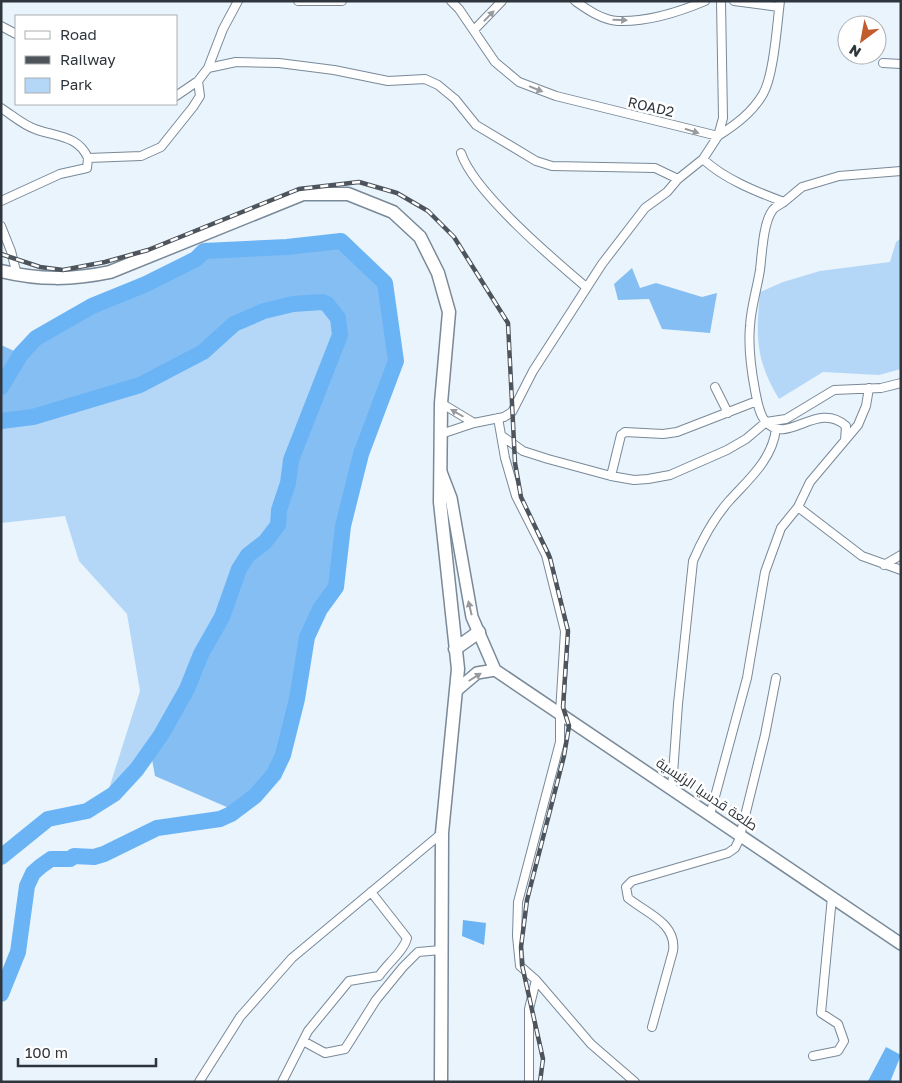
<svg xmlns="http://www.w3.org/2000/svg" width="902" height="1083" viewBox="0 0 902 1083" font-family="'Golos Text',Cairo,sans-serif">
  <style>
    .green { fill: #b4d7f8 }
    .forest { fill: #85bef3 }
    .water { fill: #6ab4f5 }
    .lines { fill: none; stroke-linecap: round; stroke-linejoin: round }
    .river { stroke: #6ab4f5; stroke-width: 16 }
    .minor-casing { stroke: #798998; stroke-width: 10 }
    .secondary-casing { stroke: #798998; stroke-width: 14 }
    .primary-casing { stroke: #798998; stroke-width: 15 }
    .minor { stroke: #fff; stroke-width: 8 }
    .secondary { stroke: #fff; stroke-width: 11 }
    .primary { stroke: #fff; stroke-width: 12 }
    .rail-casing { stroke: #4d545c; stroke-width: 4.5 }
    .rail { stroke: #fff; stroke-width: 2.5; stroke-dasharray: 8; stroke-linecap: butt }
    .oneway { fill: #979a9e }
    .labels { text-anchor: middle; stroke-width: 5; stroke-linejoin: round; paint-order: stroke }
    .street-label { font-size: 14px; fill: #2f353c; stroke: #fff }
  </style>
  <rect width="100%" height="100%" fill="#e9f4fd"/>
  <!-- green -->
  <path class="green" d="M901,238V369L879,375L823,372L779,399C755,359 756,336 760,292L783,282L820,271L890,262L896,242Z
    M306,303L327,304L338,318L340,335L291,460L288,483L273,534L248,555L201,654L146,755L105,801L140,691L127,614L79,561L65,516L1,523V421L49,413L140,385L214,345L234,324L252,314Z"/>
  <!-- forest -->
  <path class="forest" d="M341,241L385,283L396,361L359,462L343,526L336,587L320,609L307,637L295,706L283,755L264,787L236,811L155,776L150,748L176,707L226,607L244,560L273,534L310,410L339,335L333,312L317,302L252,314L189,359L101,399L1,421V345L21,354L36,338L92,306L162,274L204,251Z
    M632,268L640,288L656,283L702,297L717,293L710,333L662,329L649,299L618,300L614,284Z"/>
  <!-- water -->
  <path class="water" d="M463,920L486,923L484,945L462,936Z
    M886,1047L901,1055L890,1082H870L868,1081Z"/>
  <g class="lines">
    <!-- river -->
    <path class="river" d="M1,387L21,354L36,338L92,306L146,284L196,259L204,251L287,247L341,241L385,283L396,361L361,454L343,526L336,587L320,609L307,637L297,699L283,755L274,774L255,796L231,814L220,819L157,828L104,854L94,857L74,856L70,859H51L41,866L33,873L27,886L18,952L1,994
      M1,421L33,417L140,385L203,352L234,324L264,311L293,304L322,302L327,304L338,318L340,335L291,460L288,483L279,510L278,525L265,542L248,555L239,569L222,617L201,654L187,689L161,735L137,769L114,794L87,811L48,819L1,857"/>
    <!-- minor casing -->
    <g class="minor-casing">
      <path id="minor" d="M238,1L223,29L208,68L236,62L279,63L334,70L388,81L425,79L438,85L455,99L476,125L536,161L552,166L655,168L678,179
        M298,1H342
        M451,1L459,9L495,62L519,82L556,96L718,136C735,125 752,113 763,94C774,75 777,24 780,1
        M575,1C588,10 602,20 618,21C646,22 679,12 705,1
        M734,1L779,7
        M1,26L16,34
        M474,30L502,1
        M883,63L901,64
        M176,96L198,81
        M1,108C12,115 23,125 35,129C56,137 78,135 88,158L141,156L161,147L193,107L200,96L198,81L208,68
        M461,153C474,192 553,259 586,287
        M703,159C724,179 757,192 784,202L802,187L839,176L901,171
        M1,201L60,174L87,168L88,158
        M784,202C781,204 774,207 772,211C763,224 762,254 760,270C757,289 751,307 750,326C748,348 751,369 755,390C757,400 759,415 766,422C788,446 817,400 846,426L845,440
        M1,226L11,251L17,275
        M715,387L728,413
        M441,403L474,423
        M498,418L505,458L516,496L546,555L565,631L560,713V742L518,902L517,936L520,966L536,980L529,1009V1082
        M441,434L474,423L504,417L512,412L533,371L602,264L645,208L667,192L678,179L703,159L718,136L723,118L721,1
        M502,436L523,451L548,459L611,476L634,480L648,479L670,475L727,450L746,439L766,422L786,419L834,390L881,388L901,383
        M611,476L621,435L625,432L663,434L677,432L757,401
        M798,507L862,556L901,570
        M884,565L901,555
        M672,788L678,704L693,561C702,540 713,519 729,501C749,479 772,460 776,429
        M710,815L747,678L765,572L781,528L798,507L810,482L858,425L866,406L869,388
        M536,980L591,1044L635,1082
        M652,1027L673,951C677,923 646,913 628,898L626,887L632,881L728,853L735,848L739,840L765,735L776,678
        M303,1041L325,1053L345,1049L376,1000L403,967L418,952L441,950
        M813,1056L838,1051L844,1041L838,1024L821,1013L832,897
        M199,1082L240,1017L292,958L442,833
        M282,1082L308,1031L349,981L379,976C387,964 404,951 407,938L371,892"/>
    </g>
    <!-- secondary casing -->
    <g class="secondary-casing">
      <path id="secondary" d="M441,472L451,498L472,617L495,670L901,944
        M457,690L477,673L495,670"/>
    </g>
    <!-- primary casing -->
    <g class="primary-casing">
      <path id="primary" d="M1,271C39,280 72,280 110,272L303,194H348L393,212L420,237L438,273L449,312L441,403L440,502L458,669L442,833L441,1082
        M455,649L479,632"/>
    </g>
    <!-- minor -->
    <use href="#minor" class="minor"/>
    <!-- secondary -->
    <use href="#secondary" class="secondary"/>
    <!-- primary -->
    <use href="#primary" class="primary"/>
    <!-- rail casing -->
    <g class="rail-casing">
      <path id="rail" d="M1,254L40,267L63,270L105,262L148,250L299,189L359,182L397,193L428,211L454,237L508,323L515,463L521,497L550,558L568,631L563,707L569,726L564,756L527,900L521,947L522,965L543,1059L540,1082"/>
    </g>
    <!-- rail -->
    <use href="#rail" class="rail"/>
  </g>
  <!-- one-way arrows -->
  <defs><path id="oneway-solid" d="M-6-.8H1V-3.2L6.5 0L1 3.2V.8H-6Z" transform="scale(1.25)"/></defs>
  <g class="oneway">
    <use href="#oneway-solid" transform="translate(489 16) rotate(-46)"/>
    <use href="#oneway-solid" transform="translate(620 20) rotate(2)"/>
    <use href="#oneway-solid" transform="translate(536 89) rotate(22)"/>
    <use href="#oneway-solid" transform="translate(692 131) rotate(18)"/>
    <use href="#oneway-solid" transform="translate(457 413) rotate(-150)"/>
    <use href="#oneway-solid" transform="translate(470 608) rotate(-103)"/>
    <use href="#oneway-solid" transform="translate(475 677) rotate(-32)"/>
  </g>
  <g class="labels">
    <!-- street labels -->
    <g class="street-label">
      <text transform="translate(651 107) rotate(13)" y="5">ROAD2</text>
      <text transform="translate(707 794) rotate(34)" y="5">طلعة قدسيا الرئيسية</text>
    </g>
  </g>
  <!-- border -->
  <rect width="902" height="1083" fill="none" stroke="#2f353c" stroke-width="5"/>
  <!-- legend -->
  <rect x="15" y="15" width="162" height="90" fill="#ffffff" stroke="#acaeb1"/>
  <rect x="25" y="31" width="25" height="8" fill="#ffffff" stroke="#acaeb1"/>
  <text x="60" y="40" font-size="15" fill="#2f353c">Road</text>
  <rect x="25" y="56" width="25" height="8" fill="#4d545c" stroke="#acaeb1"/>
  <text x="60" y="65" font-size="15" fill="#2f353c">Railway</text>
  <rect x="25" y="78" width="25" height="15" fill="#b4d7f8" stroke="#acaeb1"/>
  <text x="60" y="90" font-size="15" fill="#2f353c">Park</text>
  <!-- north arrow -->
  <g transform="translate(862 40) rotate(212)"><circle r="24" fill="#ffffff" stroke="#acaeb1"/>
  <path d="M0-4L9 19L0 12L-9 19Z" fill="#c25c2d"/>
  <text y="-8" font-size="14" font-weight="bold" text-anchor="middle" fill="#2f353c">N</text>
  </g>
  <!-- scale -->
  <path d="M18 1058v8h138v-8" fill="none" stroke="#2f353c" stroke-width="2.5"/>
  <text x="25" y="1058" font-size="15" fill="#2f353c" stroke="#ffffff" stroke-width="4" paint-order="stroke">100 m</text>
</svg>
